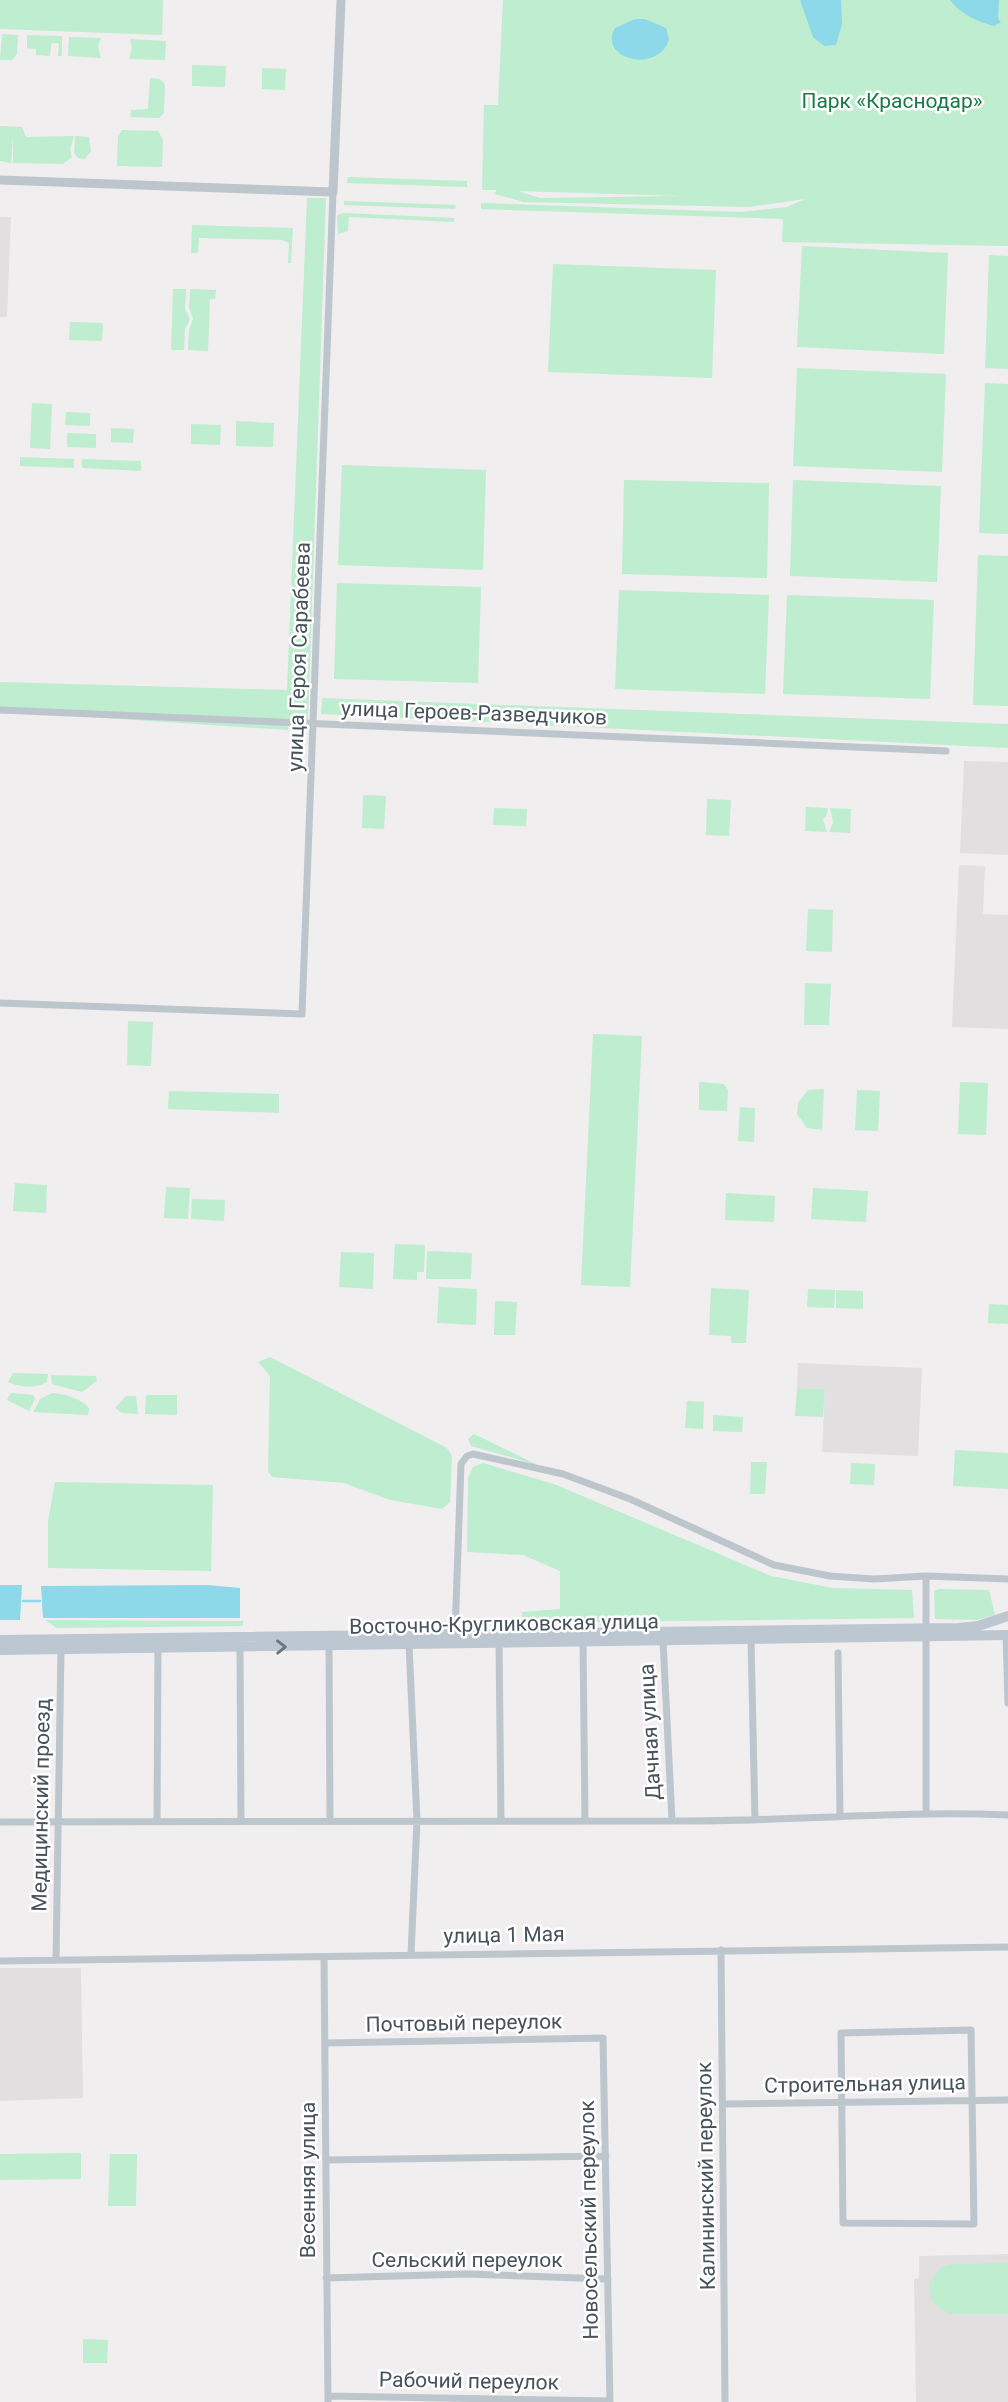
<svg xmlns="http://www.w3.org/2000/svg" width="1008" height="2402" viewBox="0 0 1008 2402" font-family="Roboto,sans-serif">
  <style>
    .education { fill: #e2dfe0 }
    .green { fill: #beedcf; fill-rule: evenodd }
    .water { fill: #8dd8e9 }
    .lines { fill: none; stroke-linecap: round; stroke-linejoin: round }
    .stream { stroke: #8dd8e9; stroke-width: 2.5 }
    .minor { stroke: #bdc6cd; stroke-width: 7 }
    .tertiary { stroke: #bdc6cd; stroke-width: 9 }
    .secondary { stroke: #bdc7d2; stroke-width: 10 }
    .oneway { stroke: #6a757f }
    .labels { text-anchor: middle; stroke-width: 5; stroke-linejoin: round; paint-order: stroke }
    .park-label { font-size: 21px; fill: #1a7a47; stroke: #fff }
    .street-label { font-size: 21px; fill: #47525b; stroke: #fff }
  </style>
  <rect width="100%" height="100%" fill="#f1eeef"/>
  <!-- education -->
  <path class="education" d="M0,217H11L7,317H0Z
    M964,761L1008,762V855L960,853Z
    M959,865L985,866L983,914L1008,915V1029L952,1027Z
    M798,1363L922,1368L918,1456L822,1452L825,1389L797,1388Z
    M0,1968H81L83,2098L0,2101Z
    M1008,2254V2402H916L914,2279L919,2278V2256Z"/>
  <!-- green -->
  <path class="green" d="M0,0H163L162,35L0,29Z
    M503,0H1008V246L782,242L783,219L481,209V203L741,212L787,207L805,199L749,207L524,202L494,194L497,190H482L484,105H498ZM518,191L681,196L540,198Z
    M2,34L18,35L17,54L12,60H0Z
    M27,35L62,36V56H58L59,43H51L50,56L36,55V49L27,48Z
    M69,37L101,38L98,46L101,58L68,56Z
    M130,39L166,41L165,60L129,59L132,49Z
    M192,65L226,66L225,87L192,86Z
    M262,68L286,69L285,90L262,89Z
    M150,78L160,79L165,84L164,113L159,118L130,117L131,110L148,109Z
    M0,126L22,127L26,137L74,136L70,150L72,157L63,164L13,163V136L11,163L0,161Z
    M122,130L158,131L163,140L162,167L117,166L118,136Z
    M75,136L89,137L91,151L85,159L78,158L74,153Z
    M348,177L467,181V187L347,183Z
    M307,198H326L308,720H288V730L0,711V682L287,690Z
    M344,201L456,205L455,209L344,205Z
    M344,213L454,218V222L349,217L348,231L338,234L337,215Z
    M192,225L293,228L291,263H288L289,243L282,240L199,238L198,253H191Z
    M802,246L948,253L944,354L797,347Z
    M989,255L1008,256V369L985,368Z
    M553,264L716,270L712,378L548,372Z
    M173,289H186L185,309L190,319L185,329L184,350H171Z
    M190,289L216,290L215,299H210L208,351L188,350L189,330L193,319L189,307Z
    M70,322L103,323L102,341L69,340Z
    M797,368L946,374L942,472L793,466Z
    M985,383L1008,384V534L979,533Z
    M32,403L52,404L50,449L30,448Z
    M66,412L90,413V426L65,425Z
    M236,421L274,423L273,447L236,446Z
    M191,424L221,425L220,445L191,444Z
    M111,428L134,429L133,443L111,442Z
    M67,433L96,434V448L67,447Z
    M20,457L74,459V468L20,466Z
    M82,459L141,461V471L82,468Z
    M342,465L486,470L483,570L338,565Z
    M624,480L769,483L767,578L622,574Z
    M793,480L941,486L937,582L790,576Z
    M978,555L1008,556V706L973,705Z
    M337,583L481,587L478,683L334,679Z
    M619,590L769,595L765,694L615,689Z
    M787,595L934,600L930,699L783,694Z
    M322,698L1008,724V748L321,714Z
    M363,795L386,796L384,829L362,828Z
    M707,799L731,800L729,836L706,835Z
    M806,807L828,808L827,815L823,819L827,832L805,831Z
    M494,808L527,809L526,826L493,825Z
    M830,808L851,809L850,833L829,832L833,822Z
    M808,909L833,910L832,952L806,951Z
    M805,983L831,984L829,1025H804Z
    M128,1021L153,1022L151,1066L127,1065Z
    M593,1034L642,1036L630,1287L581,1285Z
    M699,1082L724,1084L728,1090L727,1111L699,1110Z
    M960,1082L988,1083L986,1135L958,1134Z
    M824,1089L822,1130L807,1128L797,1114L798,1103L808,1090Z
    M857,1090L880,1091L878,1131L855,1130Z
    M169,1091L279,1094V1113L168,1109Z
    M740,1107L755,1108L754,1142L738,1141Z
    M15,1183L47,1185L46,1213L13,1211Z
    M166,1187L190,1188L188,1219L164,1218Z
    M813,1188L868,1191L866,1222L811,1219Z
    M726,1193L775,1196L774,1222L725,1220Z
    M192,1199L225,1200L224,1221L191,1219Z
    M395,1244L425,1245L424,1272H417V1280L393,1279Z
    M427,1251L472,1253L471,1279H426Z
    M341,1252L374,1253L373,1289L339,1287Z
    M439,1287L477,1289L476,1325L437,1323Z
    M711,1288L749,1290L746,1343H731V1336L709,1335Z
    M808,1289L835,1290L834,1308L807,1307Z
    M836,1290L863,1291V1309L836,1308Z
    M495,1301L517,1302L515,1335H494Z
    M989,1304L1008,1305V1324L988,1323Z
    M270,1357L447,1448L452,1456L450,1502L442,1509L390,1500L344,1483L272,1477L268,1471L270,1376L258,1362Z
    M13,1373L48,1374L47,1382C36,1389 18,1387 8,1382Z
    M51,1375L96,1376L97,1381L82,1392L52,1384Z
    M797,1388L825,1389L823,1417L795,1416Z
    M11,1393L33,1395L35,1399L29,1411L7,1400Z
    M52,1393C65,1394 80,1398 89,1408L88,1415L33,1412L40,1399Z
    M146,1395H177V1415L145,1414Z
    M126,1396H136L138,1414L122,1413L115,1408Z
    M687,1401L704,1402L703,1429L685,1428Z
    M713,1415L743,1417L742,1432L713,1431Z
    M474,1434L538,1465L471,1446L468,1439Z
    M955,1450L1008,1453V1489L953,1486Z
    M751,1462H767L765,1494H750Z
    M483,1463L554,1484L771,1576L833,1588L912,1590L914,1618L522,1623V1612L560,1609V1571L523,1555L467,1552L468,1478L473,1467Z
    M851,1463L875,1464L874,1485L850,1484Z
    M55,1482L213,1485L211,1571L48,1568V1521Z
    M939,1589L989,1590L995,1615L977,1620L935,1619L934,1591Z
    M45,1620L243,1621V1626L57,1628Z
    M81,2153V2179L0,2180V2154Z
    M110,2154H137L136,2206H108Z
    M1008,2263V2314H949L932,2302L929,2284L941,2267L953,2264Z
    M83,2339L108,2340L107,2363H83Z"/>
  <!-- water -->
  <path class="water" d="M800,0H841L842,24L836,45L824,46L813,37Z
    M950,0H999L998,19L1001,22L994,26C976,21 962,15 950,0Z
    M635,19H645L666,28L669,39C660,74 597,60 615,28Z
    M0,1585H22L20,1620H0Z
    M208,1585L240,1588V1618H43L41,1586Z"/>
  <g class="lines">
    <!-- stream -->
    <path class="stream" d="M23,1601H40"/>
    <!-- minor -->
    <path class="minor" d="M0,710L946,751
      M0,1003L302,1014L333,192
      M926,1628V1576
      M455,1634L461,1464L467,1456L473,1454L563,1474L630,1499L774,1565L830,1576L874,1579L926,1576L1008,1579
      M1006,1635L1008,1703
      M926,1638V1812
      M751,1639L755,1820
      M663,1640L672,1821
      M583,1642L585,1820
      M499,1643L501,1820
      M409,1644L417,1821L411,1954
      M329,1646L330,1818
      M240,1647L241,1819
      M838,1653L840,1816
      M157,1820L158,1648
      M0,1822C224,1820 447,1821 670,1821C783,1822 895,1810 1008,1815
      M721,1950L725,2402
      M324,1958L328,2402
      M56,1960L61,1650
      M0,1961L1008,1947
      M971,2030L974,2224L843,2223L841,2033Z
      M326,2043L603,2038L610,2402
      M723,2104L1008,2100
      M326,2160L606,2156
      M326,2278L467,2274L608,2279
      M328,2396L610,2401"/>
    <!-- tertiary -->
    <path class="tertiary" d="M0,180L333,192L341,0"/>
    <!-- secondary -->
    <path class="secondary" d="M0,1640L959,1628L978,1626L1008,1616
      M0,1650L1008,1635"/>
  </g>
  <!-- one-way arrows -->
  <defs><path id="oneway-chevron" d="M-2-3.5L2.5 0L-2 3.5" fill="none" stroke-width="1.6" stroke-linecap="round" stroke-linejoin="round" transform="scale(1.75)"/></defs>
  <use class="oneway" href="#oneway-chevron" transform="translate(281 1647) rotate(-1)"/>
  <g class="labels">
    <!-- park labels -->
    <g class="park-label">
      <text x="892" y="108">Парк «Краснодар»</text>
    </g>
    <!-- street labels -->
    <g class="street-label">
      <text transform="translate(299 657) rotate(-88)" y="7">улица Героя Сарабеева</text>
      <text transform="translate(474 713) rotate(2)" y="7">улица Героев-Разведчиков</text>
      <text transform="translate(504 1624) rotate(-1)" y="7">Восточно-Кругликовская улица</text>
      <text transform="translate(650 1732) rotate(-93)" y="7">Дачная улица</text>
      <text transform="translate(41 1805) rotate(-89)" y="7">Медицинский проезд</text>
      <text transform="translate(504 1935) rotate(-1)" y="7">улица 1 Мая</text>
      <text transform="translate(464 2023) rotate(-1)" y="7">Почтовый переулок</text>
      <text transform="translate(865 2084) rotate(-1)" y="7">Строительная улица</text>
      <text transform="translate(706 2176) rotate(-91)" y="7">Калининский переулок</text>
      <text transform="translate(308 2180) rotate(-90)" y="7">Весенняя улица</text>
      <text transform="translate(589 2220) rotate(-91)" y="7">Новосельский переулок</text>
      <text x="467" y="2267">Сельский переулок</text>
      <text transform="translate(469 2381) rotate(1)" y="7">Рабочий переулок</text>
    </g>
  </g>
</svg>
